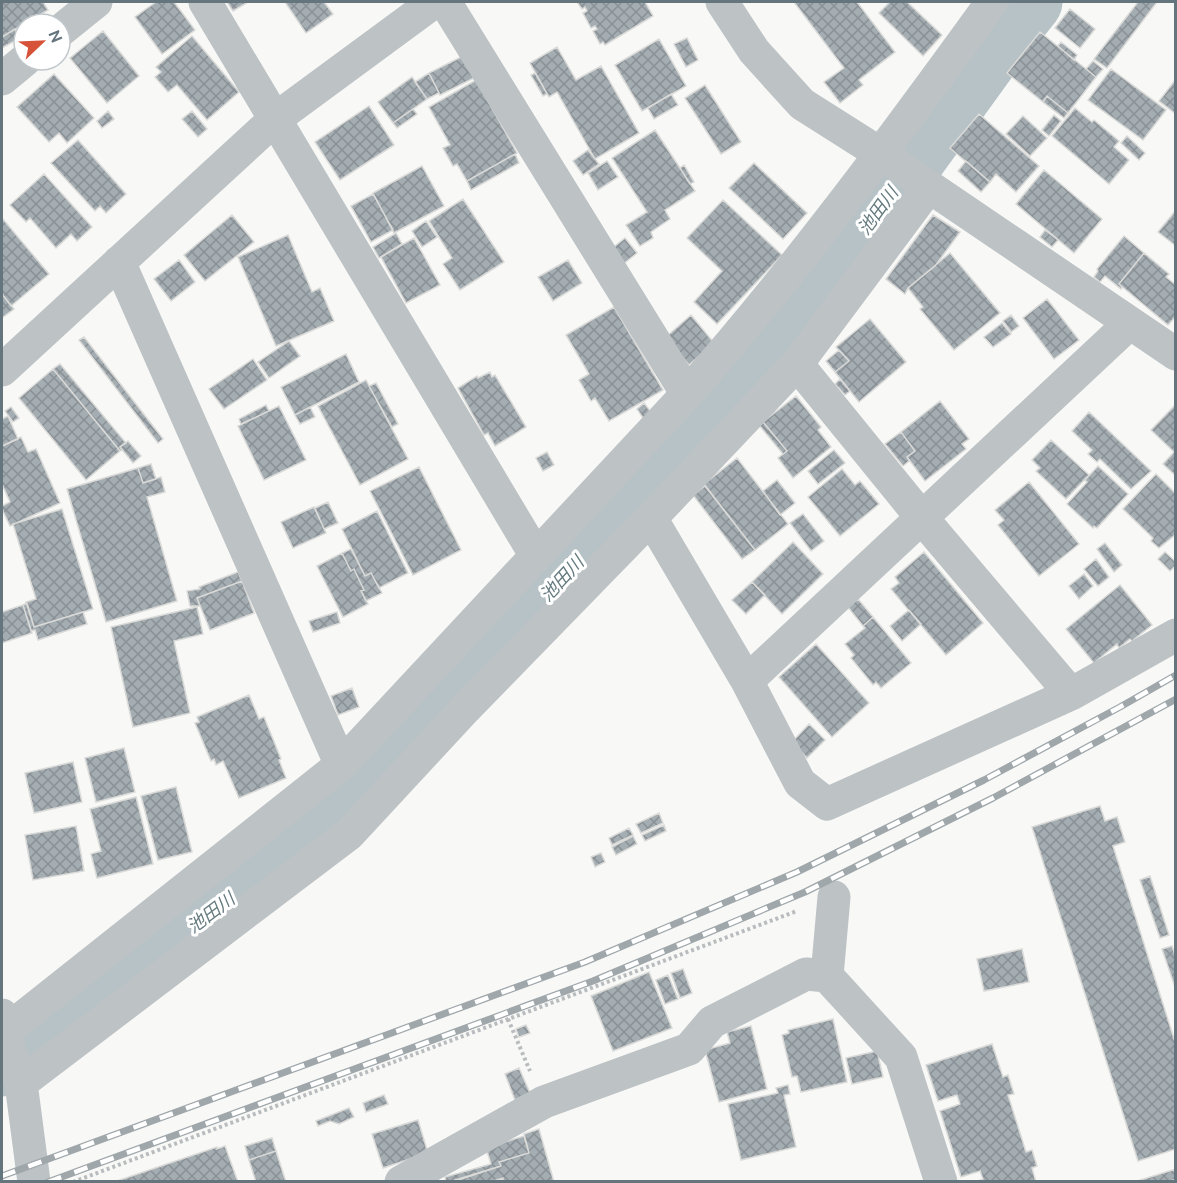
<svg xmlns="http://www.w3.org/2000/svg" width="1177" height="1183" viewBox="0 0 1177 1183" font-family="Ubuntu,'Noto Sans JP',sans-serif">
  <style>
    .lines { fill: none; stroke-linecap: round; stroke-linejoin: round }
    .river { stroke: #b6c2c6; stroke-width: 63 }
    .building { fill: url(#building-cross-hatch); stroke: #dadad8; stroke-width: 1.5 }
    .path { stroke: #b8bcbe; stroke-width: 4; stroke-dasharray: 3 3; stroke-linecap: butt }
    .minor { stroke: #bdc2c5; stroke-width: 33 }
    .rail-casing { stroke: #9fa7ab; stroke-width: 7 }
    .rail { stroke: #fff; stroke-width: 4.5; stroke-dasharray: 14; stroke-linecap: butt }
    .labels { text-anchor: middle; stroke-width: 6; stroke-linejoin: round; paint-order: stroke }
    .water-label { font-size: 18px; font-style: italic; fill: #657a7f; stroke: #fff }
  </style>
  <defs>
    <pattern id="building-cross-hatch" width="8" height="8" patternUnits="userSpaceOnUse" patternTransform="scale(1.5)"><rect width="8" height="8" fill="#a4adb2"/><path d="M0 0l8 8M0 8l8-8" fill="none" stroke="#899196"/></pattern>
  </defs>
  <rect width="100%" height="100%" fill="#f8f8f6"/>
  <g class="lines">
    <!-- river -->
    <path class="river" d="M2,1065L68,1020L336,819L660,474L726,410L783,340L995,47L1031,2"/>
  </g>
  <!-- building -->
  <path class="building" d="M2,2H43L48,10L2,37Z
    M156,2H174L195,30L162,54L135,17Z
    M227,2H248L233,11Z
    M285,2H324L333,14L306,33Z
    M577,2H645L653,16L605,45L603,42L600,44L593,31L597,29L595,26L591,28L583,13L587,11L585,7L582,9Z
    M794,2H857L895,52L859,80L863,85L840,103L824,82L844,68Z
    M890,2H907L942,35L923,56L879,13Z
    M1138,2H1157L1107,68L1094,59Z
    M1070,9L1095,29L1080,48L1055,28Z
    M15,29L20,38L2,48V37Z
    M103,31L139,76L107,103L70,58Z
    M1040,32L1096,77L1068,113L1047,96L1043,102L1007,73Z
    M192,36L239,92L207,120L177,85L168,92L155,77L161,72L156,67Z
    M687,38L698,60L686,67L674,44Z
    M659,39L686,86L642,111L615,65Z
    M1061,42L1077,55L1074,60L1058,46Z
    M557,47L576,80L601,66L639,133L595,159L557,92L549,97L530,63Z
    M463,56L474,78L440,95L429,73Z
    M1093,61L1103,69L1096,77L1086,69Z
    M1111,69L1166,110L1143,140L1088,100Z
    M429,73L439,93L427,99L415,82Z
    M535,73L547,94L543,96L531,75Z
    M54,74L94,118L67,143L59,133L49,142L17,107Z
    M412,77L427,99L393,123L378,102Z
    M1176,79V114L1159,101Z
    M476,80L517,153L467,181L457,164L453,166L443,148L450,145L429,107Z
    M705,85L741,142L721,154L685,98Z
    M671,94L678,105L654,119L648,108Z
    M1047,96L1068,113L1064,118L1043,102Z
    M369,106L394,145L340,180L315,142Z
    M1075,108L1092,122L1094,120L1119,141L1114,147L1129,160L1109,184L1052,136Z
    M413,109L417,114L397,128L393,123Z
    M108,111L114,119L102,128L97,121Z
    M192,111L207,129L198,137L182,119Z
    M979,114L1039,166L1016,192L996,174L990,182L950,148Z
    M1054,115L1061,121L1049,136L1042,130Z
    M1023,116L1047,138L1030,156L1006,134Z
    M655,130L695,191L665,210L670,219L651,232L653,238L640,246L626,225L647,212L612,158Z
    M1127,136L1145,153L1139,160L1121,143Z
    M78,140L126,194L106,213L100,206L95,211L51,163Z
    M588,150L599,164L583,175L573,161Z
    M515,154L519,163L471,190L467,181Z
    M607,161L618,177L598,190L588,173Z
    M966,161L990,182L981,192L958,171Z
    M754,163L807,213L783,239L729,188Z
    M684,165L694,182L690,184L680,168Z
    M422,166L444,206L394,233L373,193Z
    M1044,170L1102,219L1074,253L1016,204Z
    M44,174L92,227L77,241L71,234L56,248L30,218L26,222L10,205Z
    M373,194L393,230L371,242L351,206Z
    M463,199L504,262L460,290L443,264L452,258L429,221Z
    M723,200L782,255L717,324L694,302L722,271L687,238Z
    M1176,210V246L1158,232Z
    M232,215L254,242L205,281L184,255Z
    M933,215L960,232L935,266L908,288L905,294L886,279Z
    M2,218L49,274L11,306L2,294Z
    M426,221L437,237L422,247L412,231Z
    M1045,230L1058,240L1052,247L1040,237Z
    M396,233L402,244L379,258L373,247Z
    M288,235L312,292L320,288L334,321L276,346L238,257Z
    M1124,236L1144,253L1119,284L1122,287L1121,289L1105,276L1100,282L1094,277L1098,271L1097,269Z
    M414,238L440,285L406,303L381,257Z
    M625,238L637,253L622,265L610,250Z
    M950,253L1000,313L954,350L920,309L923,307L908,288Z
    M1144,253L1169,274L1166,277L1176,285V316L1168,325L1119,284Z
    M179,260L195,282L171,301L154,279Z
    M568,260L582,283L553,301L538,277Z
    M2,294L14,309L3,317L2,315Z
    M1047,299L1079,340L1054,359L1023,318Z
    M614,307L663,390L609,421L595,398L591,401L579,380L589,374L566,335Z
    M691,315L714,343L689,365L666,337Z
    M1011,315L1019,326L1011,332L1003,321Z
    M870,319L906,362L859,402L835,372L849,361L836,347Z
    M1002,323L1011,334L993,347L984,337Z
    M84,337L163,439L158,443L79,340Z
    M289,341L300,356L269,378L258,362Z
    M839,350L849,361L835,372L826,361Z
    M346,354L359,382L295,415L281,387Z
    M253,359L267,380L224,409L209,389Z
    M60,364L126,443L120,447L122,450L120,451L53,369Z
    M53,369L120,451L86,480L19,398Z
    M490,372L492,377L495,375L526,427L495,446L488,433L484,435L458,388L477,376L478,378Z
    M840,379L850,391L845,395L835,384Z
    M366,380L408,459L360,485L318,406Z
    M376,383L398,424L392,427L369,386Z
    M796,396L821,427L818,430L831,447L793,478L778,458L787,451L763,422Z
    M940,401L969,439L962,444L966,449L925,481L907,457L915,451L901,432Z
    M644,403L651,412L643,418L637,409Z
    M1176,404V476L1163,464L1174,452L1151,430Z
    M266,405L269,411L241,424L239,419Z
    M279,406L306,460L264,480L238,426Z
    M11,407L19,418L13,422L5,411Z
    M310,407L315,417L300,424L295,415Z
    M1089,412L1151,471L1131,489L1100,459L1097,462L1088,454L1092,450L1072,431Z
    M8,416L18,439L2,446V419Z
    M763,422L787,451L783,454L759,425Z
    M901,432L915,451L907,457L909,461L903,466L885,444Z
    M21,437L28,452L36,449L60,503L10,526L2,509V506L10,502L2,484V446Z
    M1051,440L1089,475L1066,499L1036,471L1040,468L1032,460Z
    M128,441L141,456L133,463L120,447Z
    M834,450L845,463L818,484L808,471Z
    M547,452L554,465L543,471L536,458Z
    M737,458L788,524L755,550L704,484Z
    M151,464L156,479L143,483L138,468Z
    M1098,466L1128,494L1097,528L1094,526L1093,528L1067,504L1087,482L1085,480Z
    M419,467L461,550L413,575L370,491Z
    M138,468L143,483L161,477L165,492L147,497L177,601L106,622L67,489Z
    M842,469L855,485L860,481L879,504L840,536L808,497Z
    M1156,474L1176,494V534L1159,548L1151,541L1153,538L1123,509Z
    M777,480L795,503L780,515L763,491Z
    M1029,482L1079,544L1039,576L998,525L1004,520L995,510Z
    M705,486L755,550L742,559L693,495Z
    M328,502L338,523L324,529L315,508Z
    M314,507L326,533L293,548L281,522Z
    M62,509L93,609L34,627L26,602L36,599L13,524Z
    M377,511L408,573L379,588L371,573L365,576L342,529Z
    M803,514L824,541L811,551L790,523Z
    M793,542L823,574L782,614L752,582Z
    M1105,543L1122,565L1114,572L1097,549Z
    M351,549L365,576L371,573L382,593L366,601L361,591L364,590L354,569L351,571L342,553Z
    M924,552L983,623L946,655L891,589L899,583L895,577Z
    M1165,552L1176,562V565L1170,571L1158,559Z
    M342,553L351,571L354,569L364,590L361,591L368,604L343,617L317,566Z
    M1096,559L1109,577L1098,586L1084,569Z
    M238,572L242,581L197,598L200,606H190L187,591L200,589L199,587Z
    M1084,574L1093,586L1079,599L1069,586Z
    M242,581L254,613L210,630L197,598Z
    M752,582L765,595L746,614L732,600Z
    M1120,585L1152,625L1132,641L1130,639L1119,648L1117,644L1094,663L1066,629Z
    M858,599L873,617L863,626L848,607Z
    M27,603L34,627L83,612L87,624L38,640L35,630L31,631L23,605Z
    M23,605L32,633L2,643V612Z
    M197,607L203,634L174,641L190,713L133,727L111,627Z
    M909,610L921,624L902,641L890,626Z
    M337,612L340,623L313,632L309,621Z
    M873,617L911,663L881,688L876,682L873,685L851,658L854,655L845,644L865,628L863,626Z
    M816,644L869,703L832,737L779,677Z
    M352,688L359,707L338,715L331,696Z
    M249,695L259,719L264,717L281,759L279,760L286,778L239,798L223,761L216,765L214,759L211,761L195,723L199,722L197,717Z
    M809,724L825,740L807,758L792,742Z
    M124,748L135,792L96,802L85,758Z
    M73,762L82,802L34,813L25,773Z
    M176,787L192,852L158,860L141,796Z
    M136,797L153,864L97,878L91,854L101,851L90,809Z
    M1100,806L1105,821L1117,817L1125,842L1113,846L1176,1045V1149L1138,1161L1032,827Z
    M659,813L663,823L641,833L636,824Z
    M664,825L666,831L645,841L642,835Z
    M76,826L84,871L33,880L25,835Z
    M629,828L633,835L612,845L609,838Z
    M633,836L637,844L616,855L612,847Z
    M601,853L605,862L595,867L591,857Z
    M1150,876L1169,935L1160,938L1140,880Z
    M1172,946L1176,958V990L1162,949Z
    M1022,949L1029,982L984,991L977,959Z
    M683,969L692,993L680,998L671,973Z
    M649,972L672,1028L613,1051L591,996Z
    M668,975L678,999L665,1004L656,980Z
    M833,1019L847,1082L801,1092L797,1076L792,1077L782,1035L789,1033L788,1030Z
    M526,1025L530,1033L519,1037L516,1029Z
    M751,1026L767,1089L719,1102L705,1050L730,1043L727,1032Z
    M992,1044L1003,1077L1008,1075L1014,1094L1008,1095L1026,1152L1032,1150L1037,1166L1032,1168L1036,1182H975L983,1179L980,1171L961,1177L940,1111L960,1104L957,1095L938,1101L926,1065Z
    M877,1051L883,1077L852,1084L846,1058Z
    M519,1068L530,1093L515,1100L505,1074Z
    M788,1085L790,1094L784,1095L796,1147L741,1160L728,1104L778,1093L776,1088Z
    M384,1095L388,1104L366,1112L363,1103Z
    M349,1108L354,1117L339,1124L330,1121L318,1126L316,1121Z
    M418,1120L428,1153L383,1168L372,1134Z
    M539,1129L554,1182H503V1178L490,1182H452L501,1166L499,1162L529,1153L524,1134Z
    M524,1136L529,1153L499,1162L501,1166L452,1181L446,1182L445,1177L491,1164L486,1148Z
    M272,1138L276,1151L249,1160L245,1146Z
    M225,1146L238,1182H114L217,1147V1149Z
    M276,1151L286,1182H256L249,1160Z
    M1176,1169V1179L1167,1182H1134Z"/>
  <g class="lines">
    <!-- path -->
    <path class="path" d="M508,1019L530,1071
      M73,1182L797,911"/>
    <!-- minor -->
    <path class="minor" d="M205,2L536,556
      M445,2L687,394
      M722,2L754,51L802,104L884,156L1176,354
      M60,31L96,2
      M2,79L25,60
      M119,262L341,765
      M797,364L922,518L1071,694
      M2,370L275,119L434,2
      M651,518L747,681L800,783L827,804L1071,694L1176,635
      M747,681L1130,323
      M827,976L834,897
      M2,1015L4,1032L21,1083L34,1182
      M2,1034L341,765L687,394C797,269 895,136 992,2
      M21,1083L349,834L463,711L651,518L797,364L929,187
      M401,1182L544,1102L689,1049L712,1022L806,974L827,976L901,1057L941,1182"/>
    <!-- rail casing -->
    <g class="rail-casing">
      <path id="rail" d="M2,1176L585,962L797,872L984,780L1120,707L1176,675
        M48,1182L593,981L805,892L993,798L1176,699"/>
    </g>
    <!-- rail -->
    <use href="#rail" class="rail"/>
  </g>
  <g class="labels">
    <!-- water labels -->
    <g class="water-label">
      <text transform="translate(878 211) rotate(-54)" y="6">池田川</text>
      <text transform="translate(562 579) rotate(-47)" y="6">池田川</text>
      <text transform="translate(211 913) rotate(-37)" y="6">池田川</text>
    </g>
  </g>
  <!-- border -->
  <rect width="1177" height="1183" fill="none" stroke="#65757e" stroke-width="6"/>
  <!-- north arrow -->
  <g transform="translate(42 42) rotate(67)"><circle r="28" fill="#ffffff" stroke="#c1c8cb" stroke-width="1.5"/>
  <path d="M0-4.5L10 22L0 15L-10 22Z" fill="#d65238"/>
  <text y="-9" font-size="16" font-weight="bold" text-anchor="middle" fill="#65757e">N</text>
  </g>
</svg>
